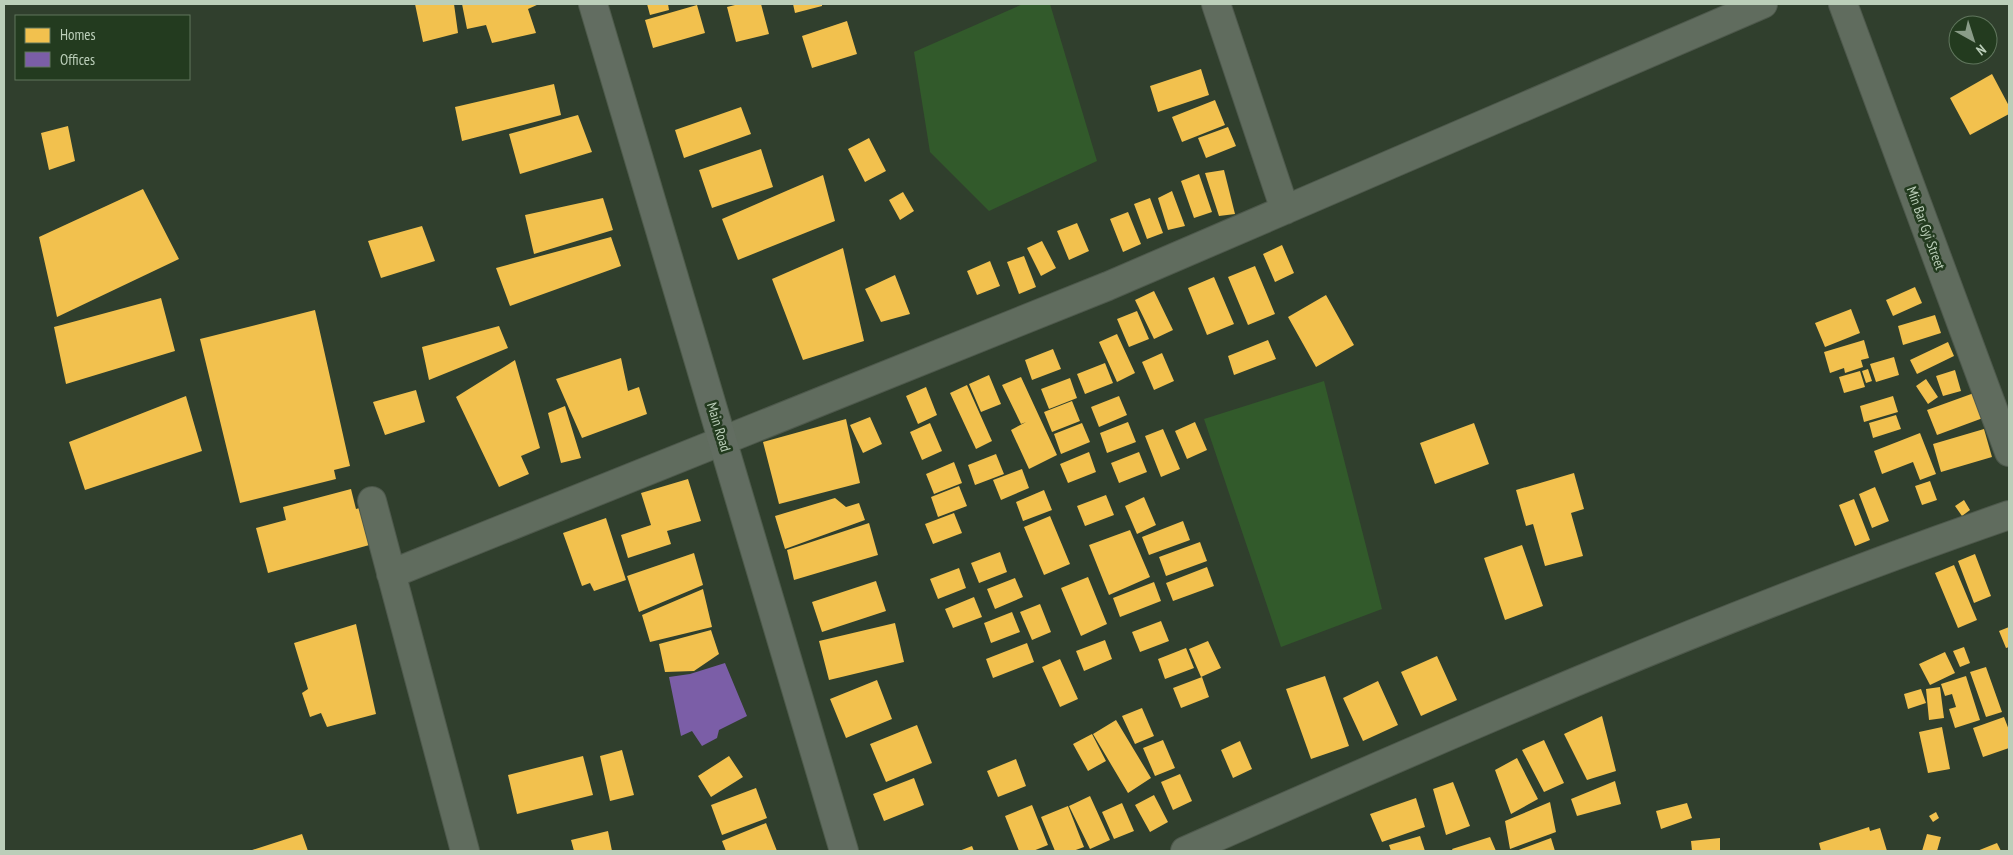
<svg xmlns="http://www.w3.org/2000/svg" width="2013" height="855" viewBox="0 0 2013 855" font-family="'PT Sans Narrow',sans-serif">
  <style>
    .water { fill: #325a2b }
    .homes { fill: #f2c14e }
    .offices { fill: #7b5ea7 }
    .lines { fill: none; stroke-linecap: round; stroke-linejoin: round }
    .minor-casing { stroke: #4e594c; stroke-width: 30 }
    .major-casing { stroke: #4e5b4b; stroke-width: 30 }
    .minor { stroke: #606c5e; stroke-width: 28 }
    .major { stroke: #626d61; stroke-width: 28 }
    .labels { text-anchor: middle; stroke-width: 5; stroke-linejoin: round; paint-order: stroke }
    .street-label { font-size: 14px; fill: #bbceb9; stroke: #233b1f }
  </style>
  <rect width="100%" height="100%" fill="#303f2d"/>
  <!-- water -->
  <path class="water" d="M1023,4H1050L1097,161L989,211L930,152L914,52Z
    M1324,381L1382,609L1281,647L1204,419Z"/>
  <!-- homes -->
  <path class="homes" d="M415,4H454L458,33L423,42Z
    M462,4H539L528,9L536,33L492,43L486,25L467,29Z
    M647,4H668L669,10L650,15Z
    M739,4H761L769,34L736,42L727,7Z
    M793,4H822V6L795,13Z
    M697,5L705,33L653,48L645,20Z
    M847,21L857,54L812,68L802,36Z
    M1201,69L1209,95L1158,112L1150,86Z
    M1992,74L2009,106V114L1970,135L1950,98Z
    M554,84L561,115L462,141L455,107Z
    M1215,100L1225,125L1182,142L1172,117Z
    M741,107L751,134L684,158L675,130Z
    M578,115L592,152L520,174L509,134Z
    M68,126L75,161L49,170L41,133Z
    M1228,127L1236,146L1206,158L1198,138Z
    M869,138L886,171L865,182L848,149Z
    M761,149L773,187L712,208L699,170Z
    M1224,170L1235,214L1219,216L1205,173Z
    M1199,174L1212,212L1194,218L1181,181Z
    M823,175L835,221L738,260L722,219Z
    M143,189L179,259L57,317L39,237Z
    M1172,191L1185,226L1168,230L1158,198Z
    M903,192L914,211L900,220L889,200Z
    M603,198L613,230L534,254L525,215Z
    M1150,198L1163,233L1147,239L1134,204Z
    M1128,212L1141,244L1123,252L1110,219Z
    M1077,223L1089,251L1069,260L1057,231Z
    M422,226L435,261L381,278L368,241Z
    M611,237L621,266L510,306L496,268Z
    M1042,241L1056,268L1041,276L1027,248Z
    M1282,245L1294,273L1275,282L1263,254Z
    M843,248L864,341L803,360L772,279Z
    M1024,256L1036,287L1019,294L1007,262Z
    M990,261L1000,286L977,295L967,271Z
    M1255,266L1275,314L1248,325L1228,277Z
    M895,275L910,314L881,322L865,289Z
    M1214,277L1234,324L1207,335L1188,288Z
    M1915,287L1922,303L1893,316L1886,300Z
    M1154,291L1173,330L1154,339L1135,300Z
    M1326,295L1354,345L1316,367L1288,317Z
    M161,298L175,351L66,384L54,327Z
    M1851,309L1860,333L1825,347L1815,323Z
    M315,310L350,466L334,470L336,479L240,503L200,339Z
    M1137,311L1149,339L1129,347L1117,319Z
    M1935,315L1941,333L1903,345L1898,326Z
    M499,326L508,348L429,380L422,347Z
    M1117,334L1135,373L1117,382L1099,342Z
    M1268,340L1276,359L1234,375L1228,356Z
    M1864,340L1869,358L1861,360L1863,367L1845,373L1844,368L1830,373L1824,352Z
    M1948,342L1954,356L1917,374L1910,360Z
    M1053,349L1061,369L1032,380L1025,360Z
    M1162,353L1174,381L1154,390L1142,362Z
    M1894,357L1899,375L1876,382L1870,364Z
    M621,358L628,391L639,387L647,414L582,438L556,379Z
    M515,360L540,448L521,456L529,474L499,487L456,397Z
    M1105,363L1113,383L1085,394L1077,374Z
    M1868,369L1872,381L1866,383L1862,371Z
    M1955,370L1961,391L1943,396L1936,376Z
    M1860,371L1865,387L1844,393L1839,377Z
    M989,375L1001,404L981,412L969,384Z
    M1021,377L1057,455L1029,469L1011,430L1026,422L1021,424L1002,385Z
    M1070,378L1077,398L1049,409L1041,389Z
    M1926,379L1938,397L1928,404L1916,386Z
    M967,385L992,441L976,449L950,393Z
    M926,387L937,415L918,424L906,396Z
    M416,390L425,422L385,435L373,402Z
    M1974,393L1983,418L1937,435L1927,410Z
    M186,396L202,451L85,490L69,442Z
    M1119,396L1127,415L1099,427L1091,407Z
    M1893,396L1898,412L1864,422L1860,406Z
    M1072,401L1080,421L1052,432L1044,412Z
    M565,406L581,458L561,463L548,413Z
    M1896,415L1901,429L1873,438L1869,423Z
    M870,417L882,444L863,453L850,425Z
    M846,419L860,483L779,504L763,442Z
    M1128,422L1136,442L1107,453L1100,433Z
    M1195,422L1207,450L1187,459L1175,431Z
    M930,423L942,451L922,460L910,432Z
    M1082,423L1090,442L1061,454L1054,434Z
    M1474,423L1489,464L1435,484L1420,443Z
    M1163,429L1180,469L1161,477L1145,436Z
    M1984,429L1992,457L1941,472L1933,444Z
    M1920,433L1936,474L1920,480L1913,462L1882,474L1874,451Z
    M1089,452L1096,472L1068,483L1060,464Z
    M1139,452L1147,472L1119,483L1111,463Z
    M996,454L1004,474L975,485L968,465Z
    M954,462L962,483L934,494L926,474Z
    M1022,469L1029,488L1001,500L993,480Z
    M1574,473L1584,509L1571,513L1583,556L1545,566L1533,524L1526,526L1516,490Z
    M688,479L701,521L667,531L671,544L628,558L621,535L651,525L641,493Z
    M1930,481L1937,500L1922,505L1915,486Z
    M959,486L967,506L938,517L931,497Z
    M1875,487L1889,521L1872,528L1859,494Z
    M351,489L356,509L363,507L373,544L268,573L256,528L286,520L283,507Z
    M1044,490L1052,510L1023,521L1016,502Z
    M1106,495L1114,515L1085,526L1077,506Z
    M1144,497L1156,525L1137,534L1125,506Z
    M835,498L846,507L859,503L865,520L785,549L775,516Z
    M1854,499L1870,540L1855,546L1839,505Z
    M1964,500L1970,510L1962,516L1955,506Z
    M954,513L962,533L933,544L925,524Z
    M1050,516L1070,564L1044,575L1024,527Z
    M606,518L626,580L594,591L590,583L582,586L563,533Z
    M1183,521L1190,540L1149,555L1142,537Z
    M869,523L878,555L794,580L787,550Z
    M1130,530L1150,577L1109,595L1089,545Z
    M1200,542L1207,561L1166,576L1159,557Z
    M1522,545L1543,606L1505,620L1484,558Z
    M1000,552L1007,572L979,583L971,563Z
    M694,553L703,585L639,612L627,576Z
    M1975,554L1991,596L1974,603L1958,561Z
    M1954,565L1977,620L1958,628L1935,573Z
    M1207,567L1214,586L1173,601L1166,583Z
    M959,568L966,588L938,599L930,579Z
    M1088,577L1107,624L1081,636L1061,588Z
    M1015,578L1023,597L995,609L987,589Z
    M876,581L886,611L822,632L812,602Z
    M1154,582L1161,601L1120,617L1113,598Z
    M703,589L712,627L650,642L642,615Z
    M974,597L982,617L953,628L945,609Z
    M1040,604L1051,632L1032,640L1020,612Z
    M1012,612L1020,632L991,643L984,623Z
    M1161,621L1169,641L1140,652L1132,632Z
    M895,623L904,662L829,680L819,641Z
    M356,624L376,714L327,727L321,713L310,717L302,693L308,689L294,643Z
    M2009,627V647L2006,648L1999,631Z
    M711,630L719,654L694,671L665,672L659,644Z
    M1105,640L1112,659L1084,671L1076,651Z
    M1208,641L1221,668L1201,677L1189,649Z
    M1027,643L1034,662L993,678L986,659Z
    M1964,647L1970,663L1960,667L1953,651Z
    M1186,648L1194,668L1165,679L1158,659Z
    M1945,652L1955,673L1930,685L1919,664Z
    M1437,656L1457,700L1421,716L1401,672Z
    M1060,659L1078,699L1060,707L1042,667Z
    M1986,667L2002,712L1986,717L1970,672Z
    M1325,676L1349,746L1311,759L1286,689Z
    M1966,676L1980,720L1955,728L1949,709L1956,707L1952,694L1945,696L1941,684Z
    M1202,677L1209,697L1181,708L1173,688Z
    M877,680L892,719L846,738L830,699Z
    M1378,681L1398,725L1363,741L1343,698Z
    M1940,687L1944,718L1929,720L1926,689Z
    M1921,689L1926,703L1908,709L1904,694Z
    M1142,708L1154,736L1135,744L1122,716Z
    M1602,716L1616,771L1587,780L1564,734Z
    M2004,717L2009,730V748L1983,757L1973,728Z
    M1116,720L1151,778L1128,793L1093,734Z
    M917,725L932,763L886,782L870,744Z
    M1942,727L1950,769L1928,773L1919,732Z
    M1092,734L1106,761L1088,771L1073,744Z
    M1163,740L1175,768L1155,776L1143,748Z
    M1544,740L1564,783L1544,792L1522,750Z
    M1240,741L1252,769L1233,778L1221,750Z
    M622,750L634,795L610,801L600,756Z
    M583,756L593,795L517,814L508,775Z
    M729,756L743,777L711,797L698,776Z
    M1517,758L1538,799L1511,814L1495,770Z
    M1016,759L1026,786L998,797L987,771Z
    M1180,774L1192,801L1173,810L1161,782Z
    M914,778L924,805L884,821L873,794Z
    M1615,781L1621,804L1577,816L1571,799Z
    M1453,782L1470,826L1446,835L1433,789Z
    M756,788L767,818L722,835L711,805Z
    M1154,795L1168,822L1150,832L1135,805Z
    M1090,796L1110,840L1090,849L1069,806Z
    M1416,798L1425,827L1382,842L1370,814Z
    M1550,802L1556,832L1510,849L1505,821Z
    M1122,803L1134,831L1114,839L1102,812Z
    M1687,803L1692,818L1661,829L1656,811Z
    M1032,805L1048,845L1033,851H1019L1005,816Z
    M1068,806L1084,847L1073,851H1055L1041,817Z
    M1936,812L1939,818L1933,822L1929,816Z
    M766,823L777,851H726L722,841Z
    M1869,827L1870,831L1880,828L1887,851H1821L1819,843Z
    M608,831L612,851H574L571,840Z
    M302,834L308,851H249Z
    M1927,834L1941,837L1937,851H1922Z
    M1420,836L1425,851H1391L1389,845Z
    M1490,837L1496,851H1453L1452,849Z
    M1551,838L1555,851H1516Z
    M1720,838V851H1692L1691,841Z
    M1997,843L2001,851H1977Z
    M972,846L974,851H959Z"/>
  <!-- offices -->
  <path class="offices" d="M725,663L747,716L719,730L717,738L702,746L692,731L681,736L669,677L690,674Z"/>
  <g class="lines">
    <!-- minor casing -->
    <g class="minor-casing">
      <path id="minor" d="M1216,4L1285,210
        M1843,4L2009,452
        M372,501L465,851
        M391,574L1108,286L1763,4
        M1185,851C1457,731 1728,612 2009,515"/>
    </g>
    <!-- major casing -->
    <g class="major-casing">
      <path id="major" d="M593,4L844,851"/>
    </g>
    <!-- minor -->
    <use href="#minor" class="minor"/>
    <!-- major -->
    <use href="#major" class="major"/>
  </g>
  <g class="labels">
    <!-- street labels -->
    <g class="street-label">
      <text transform="translate(1926 228) rotate(70)" y="5">Min Bar Gyi Street</text>
      <text transform="translate(719 427) rotate(73)" y="5">Main Road</text>
    </g>
  </g>
  <!-- border -->
  <rect width="2013" height="855" fill="none" stroke="#bbceb9" stroke-width="10"/>
  <!-- legend -->
  <rect x="15" y="15" width="175" height="65" fill="#233b1f" stroke="#60765d"/>
  <rect x="25" y="28" width="25" height="15" fill="#f2c14e" stroke="#60765d"/>
  <text x="60" y="40" font-size="15" fill="#bbceb9">Homes</text>
  <rect x="25" y="52" width="25" height="15" fill="#7b5ea7" stroke="#60765d"/>
  <text x="60" y="65" font-size="15" fill="#bbceb9">Offices</text>
  <!-- north arrow -->
  <g transform="translate(1973 40) rotate(141)"><circle r="24" fill="#233b1f" stroke="#60765d"/>
  <path d="M0-4L9 19L0 12L-9 19Z" fill="#8a9c88"/>
  <text y="-8" font-size="14" font-weight="bold" text-anchor="middle" fill="#bbceb9">N</text>
  </g>
</svg>
